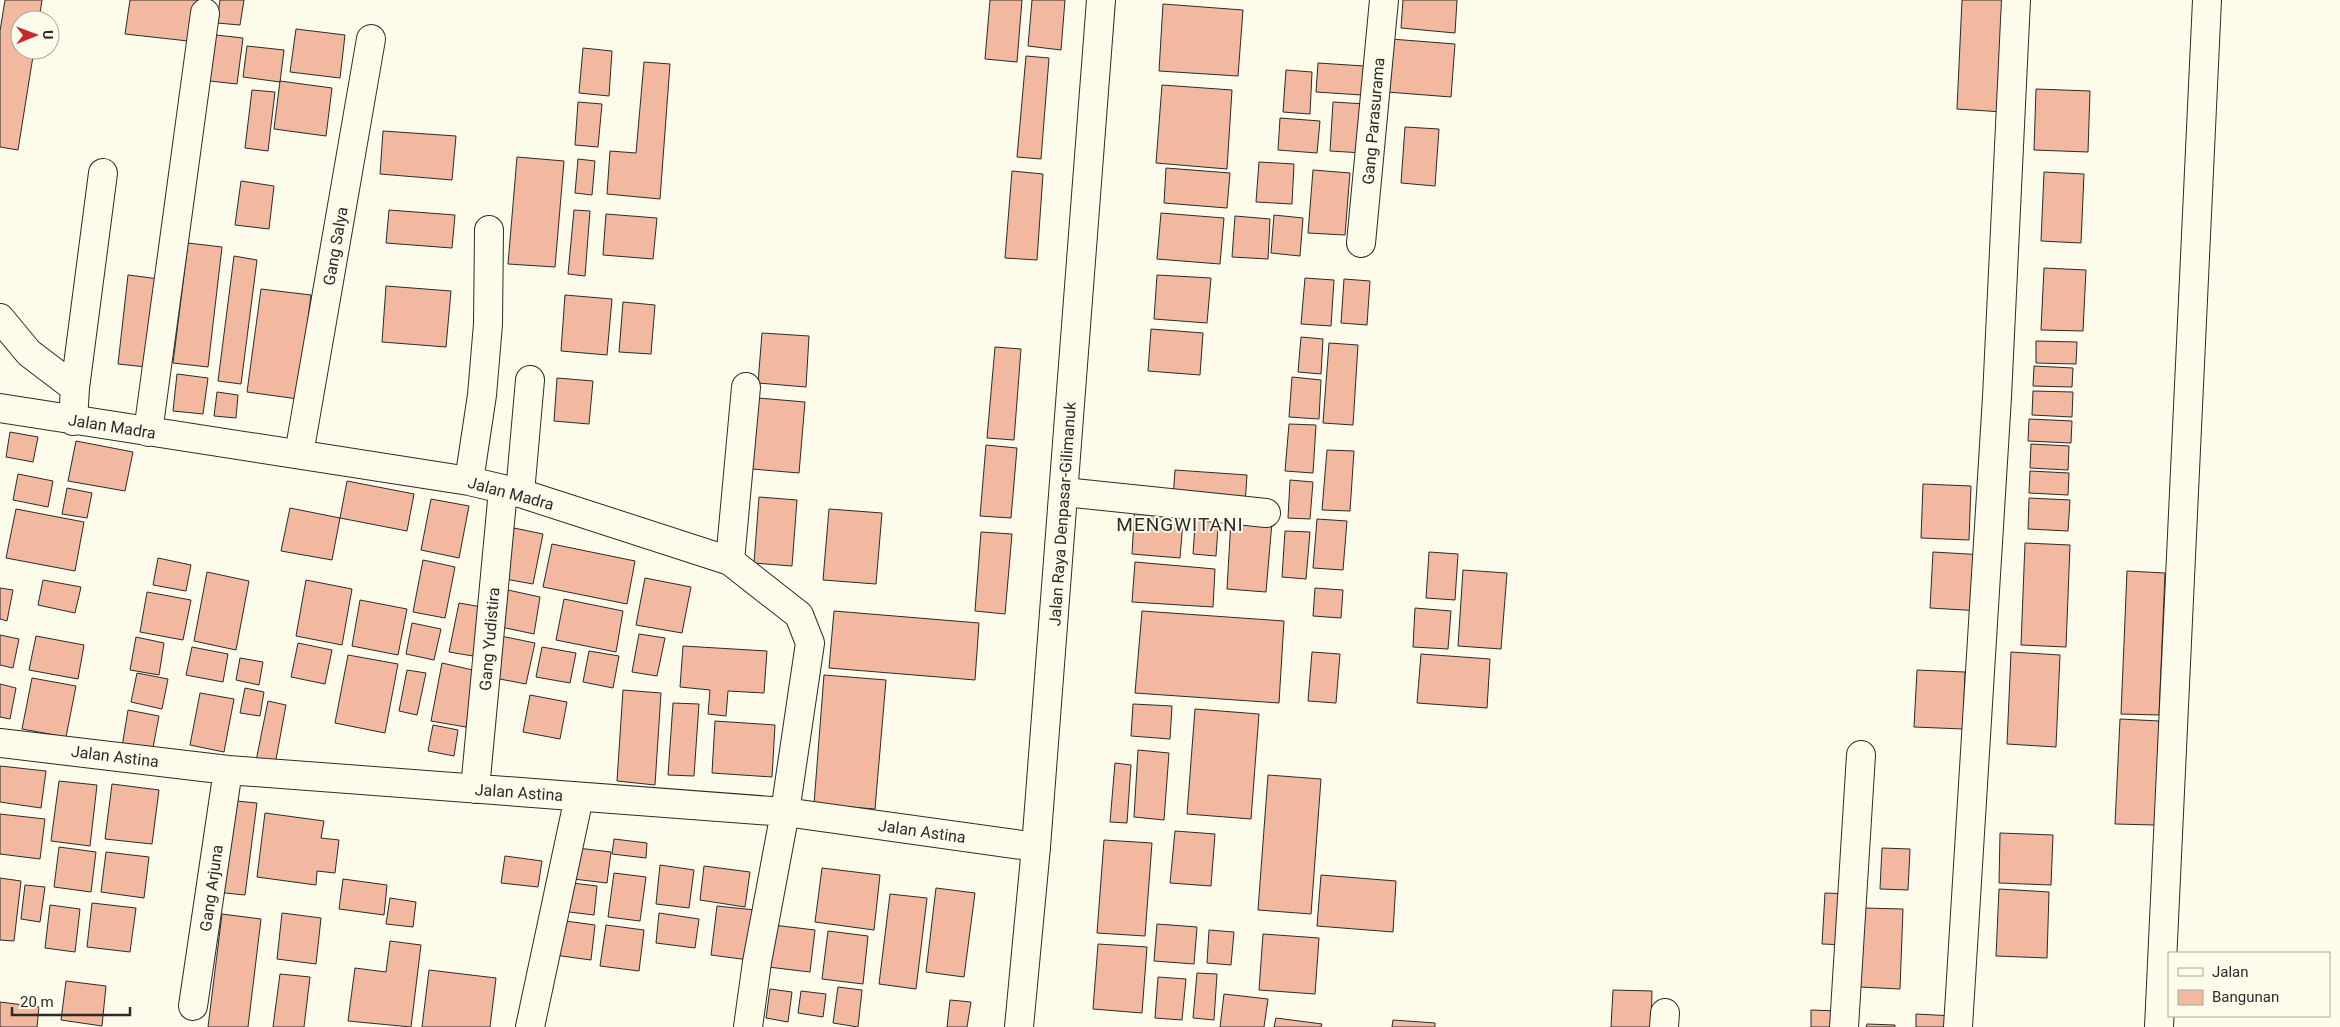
<svg xmlns="http://www.w3.org/2000/svg" width="2340" height="1027" viewBox="0 0 2340 1027" font-family="Roboto,sans-serif">
  <style>
    .building { fill: #f2b8a0; stroke: #2b2b2b }
    .lines { fill: none; stroke-linecap: round; stroke-linejoin: round }
    .minor-casing { stroke: #2b2b2b; stroke-width: 30 }
    .highway-casing { stroke: #2b2b2b; stroke-width: 30 }
    .minor { stroke: #fdfbea; stroke-width: 28 }
    .highway { stroke: #fdfbea; stroke-width: 28 }
    .labels { text-anchor: middle; stroke-width: 4; stroke-linejoin: round; paint-order: stroke }
    .street-label { font-size: 16px; fill: #2b2b2b; stroke: #fdfbea }
    .quarter-label { font-size: 19px; letter-spacing: 1px; fill: #2b2b2b; stroke: #fdfbea }
  </style>
  <rect width="100%" height="100%" fill="#fdfbea"/>
  <!-- building -->
  <path class="building" d="M5,0H42L39,20H20V50H34L18,150L0,147V31Z
    M130,0H202L197,42L125,34Z
    M220,0H244L240,25L217,23Z
    M990,0H1022L1017,62L985,59Z
    M1032,0H1065L1061,50L1028,46Z
    M1403,0H1457L1455,33L1401,28Z
    M1962,0H2008L2003,112L1957,109Z
    M1163,4L1243,10L1238,76L1159,71Z
    M296,29L345,35L340,78L290,72Z
    M216,35L243,38L237,84L210,81Z
    M1391,39L1455,44L1451,97L1387,92Z
    M247,46L284,50L280,82L243,77Z
    M583,48L612,51L609,96L579,93Z
    M1026,56L1049,58L1041,159L1017,157Z
    M644,62L670,64L660,199L607,194L610,151L636,153Z
    M1318,63L1364,66L1362,95L1316,92Z
    M1286,70L1312,72L1310,114L1283,112Z
    M280,81L332,88L326,136L274,129Z
    M1162,85L1232,90L1227,169L1156,163Z
    M2036,89L2090,91L2088,152L2034,150Z
    M252,90L275,92L268,151L245,148Z
    M578,102L602,104L598,147L575,145Z
    M1333,102L1366,104L1363,153L1330,151Z
    M1280,118L1320,121L1317,153L1278,150Z
    M1405,127L1439,129L1435,186L1401,183Z
    M383,131L456,136L452,180L380,174Z
    M517,157L564,161L555,267L508,264Z
    M578,159L595,161L592,195L575,193Z
    M1259,162L1294,164L1292,204L1256,202Z
    M1166,168L1230,173L1227,208L1164,203Z
    M1313,170L1350,173L1345,235L1308,233Z
    M1012,171L1043,174L1037,260L1005,258Z
    M2044,172L2084,174L2081,243L2041,241Z
    M241,181L274,186L269,229L235,225Z
    M389,210L455,215L452,248L386,243Z
    M574,210L590,211L585,276L568,274Z
    M1161,213L1224,218L1220,264L1157,259Z
    M606,214L657,218L653,259L603,255Z
    M1274,215L1303,218L1300,256L1271,253Z
    M1235,216L1270,219L1268,259L1232,257Z
    M188,243L222,247L208,367L173,363Z
    M234,256L257,260L241,384L218,381Z
    M2044,268L2086,270L2083,331L2041,330Z
    M128,275L167,280L156,368L118,364Z
    M1157,275L1211,278L1207,323L1154,319Z
    M1305,278L1334,280L1331,326L1301,324Z
    M1344,279L1370,281L1367,325L1341,323Z
    M386,286L451,291L446,347L382,342Z
    M261,289L311,295L298,399L247,392Z
    M565,295L612,299L607,355L561,351Z
    M623,302L655,305L651,354L619,352Z
    M1151,329L1203,333L1200,375L1148,371Z
    M762,333L809,336L806,387L758,383Z
    M1301,337L1323,339L1321,374L1298,372Z
    M2036,341L2077,342L2076,364L2036,363Z
    M1329,343L1358,345L1353,425L1323,423Z
    M995,347L1021,349L1014,440L987,438Z
    M2034,366L2073,368L2072,387L2033,386Z
    M177,374L208,378L203,414L173,411Z
    M1292,377L1321,380L1319,419L1289,417Z
    M557,378L593,381L589,424L554,421Z
    M2033,391L2073,392L2072,417L2032,415Z
    M217,392L238,395L236,418L214,416Z
    M758,398L805,402L799,473L752,469Z
    M2029,419L2072,421L2071,443L2028,441Z
    M1289,424L1316,425L1313,473L1285,471Z
    M10,432L38,437L33,462L6,457Z
    M76,441L133,452L125,491L68,481Z
    M2031,444L2069,446L2068,470L2030,468Z
    M986,445L1017,448L1011,518L980,516Z
    M1327,450L1354,451L1350,511L1322,510Z
    M1175,470L1247,475L1245,504L1173,499Z
    M2030,471L2069,473L2068,495L2029,493Z
    M18,474L53,481L48,507L13,500Z
    M1290,480L1313,482L1310,519L1288,518Z
    M347,481L414,494L407,531L340,518Z
    M1923,484L1971,486L1969,540L1921,538Z
    M67,488L92,493L87,518L62,514Z
    M759,497L797,500L792,566L754,563Z
    M2029,498L2070,500L2068,531L2028,529Z
    M431,499L469,506L459,558L421,550Z
    M1135,504L1184,508L1180,558L1132,554Z
    M290,508L340,518L332,560L281,551Z
    M16,509L84,522L75,571L6,558Z
    M829,509L882,513L876,584L823,580Z
    M1196,512L1219,514L1216,556L1193,554Z
    M1231,519L1272,522L1266,592L1227,589Z
    M1317,519L1347,521L1343,570L1313,568Z
    M514,528L543,534L533,584L505,579Z
    M1285,531L1310,532L1306,579L1282,577Z
    M981,532L1012,534L1005,614L975,611Z
    M2025,543L2070,545L2066,647L2021,645Z
    M552,544L635,561L627,604L543,587Z
    M1429,552L1458,554L1455,600L1426,598Z
    M1933,552L1985,555L1982,611L1930,608Z
    M158,558L191,565L186,591L153,585Z
    M423,560L455,567L445,618L413,612Z
    M1135,562L1215,569L1213,607L1132,602Z
    M1463,570L1507,573L1501,649L1458,646Z
    M2127,571L2165,573L2159,715L2121,714Z
    M207,572L249,581L236,650L194,641Z
    M645,578L691,587L682,633L636,625Z
    M43,580L81,587L75,613L38,605Z
    M306,580L352,589L342,645L296,636Z
    M0,588L13,590L7,621L0,619Z
    M1315,588L1343,590L1341,618L1313,616Z
    M508,590L540,597L534,634L501,627Z
    M147,592L191,600L183,640L140,632Z
    M564,599L623,611L616,652L556,640Z
    M360,600L407,609L398,655L352,646Z
    M459,603L482,607L473,656L449,652Z
    M1415,608L1451,611L1448,649L1413,647Z
    M834,611L979,623L975,680L829,668Z
    M1142,611L1284,621L1279,703L1135,693Z
    M412,623L441,629L434,660L406,654Z
    M639,634L665,638L657,676L632,672Z
    M0,635L19,639L13,668L0,665Z
    M496,635L535,643L526,684L489,677Z
    M36,636L84,645L78,679L29,670Z
    M136,637L164,643L159,675L130,670Z
    M298,643L332,650L325,684L291,677Z
    M683,646L767,651L764,693L728,691L726,716L708,714L710,690L680,687Z
    M192,647L228,654L223,682L186,675Z
    M542,647L576,653L570,683L536,677Z
    M589,651L619,656L613,688L583,682Z
    M1312,652L1340,654L1336,703L1308,701Z
    M2011,652L2060,655L2056,747L2007,744Z
    M1421,654L1490,659L1487,708L1417,703Z
    M348,655L398,664L385,733L335,723Z
    M240,658L263,662L259,685L236,680Z
    M442,663L477,671L466,727L431,721Z
    M407,670L426,673L417,715L399,711Z
    M1917,670L1965,672L1963,729L1914,727Z
    M137,673L168,679L162,709L131,702Z
    M824,675L886,680L875,809L814,804Z
    M32,678L76,686L66,737L22,729Z
    M0,684L16,688L10,719L0,717Z
    M245,688L264,692L260,716L240,713Z
    M623,690L661,693L655,785L617,781Z
    M200,693L234,699L224,752L190,745Z
    M530,695L567,702L560,739L523,732Z
    M268,701L286,705L275,765L256,761Z
    M673,703L699,704L694,776L668,775Z
    M1133,704L1172,706L1170,739L1131,736Z
    M1195,709L1259,714L1251,819L1187,814Z
    M128,710L159,716L152,753L122,747Z
    M2120,719L2159,721L2155,825L2115,824Z
    M715,721L775,725L772,777L712,773Z
    M433,725L458,730L454,756L428,751Z
    M1138,750L1169,753L1164,820L1134,817Z
    M1115,763L1131,765L1127,823L1110,822Z
    M0,766L46,771L41,808L0,802Z
    M1268,775L1321,779L1311,914L1258,910Z
    M59,781L97,785L90,846L51,841Z
    M112,784L159,790L152,844L105,839Z
    M226,800L257,803L245,895L215,892Z
    M265,813L324,821L321,838L339,840L335,873L317,871L316,885L257,877Z
    M0,814L45,819L40,859L0,854Z
    M1175,831L1215,834L1211,886L1170,883Z
    M2000,833L2053,835L2051,885L1999,883Z
    M614,839L647,843L646,858L612,854Z
    M1104,840L1152,843L1145,936L1097,933Z
    M59,847L96,852L91,892L54,887Z
    M569,847L611,852L607,883L565,878Z
    M1882,848L1910,849L1908,890L1880,889Z
    M106,852L149,857L144,898L101,892Z
    M505,856L542,861L538,887L501,883Z
    M660,865L694,870L689,908L656,904Z
    M704,866L750,872L745,907L700,900Z
    M822,868L880,875L874,930L815,922Z
    M614,873L646,877L640,921L608,917Z
    M1321,875L1396,881L1393,932L1317,926Z
    M0,878L21,881L14,941L0,940Z
    M343,879L387,885L384,915L339,909Z
    M564,882L597,886L594,915L561,911Z
    M25,885L45,887L40,922L21,919Z
    M936,888L975,893L964,977L926,972Z
    M1999,889L2049,892L2047,958L1996,956Z
    M1825,893L1850,894L1848,945L1822,944Z
    M890,894L927,898L916,989L879,984Z
    M390,898L416,902L413,927L386,924Z
    M92,903L136,908L130,952L87,947Z
    M50,905L80,909L75,952L45,948Z
    M717,906L755,910L749,960L711,955Z
    M1864,908L1903,909L1900,989L1860,987Z
    M282,913L321,918L316,964L277,959Z
    M659,913L699,919L695,948L656,943Z
    M222,914L261,919L248,1027H208Z
    M558,920L595,925L591,960L554,955Z
    M1157,924L1197,927L1194,964L1154,961Z
    M606,925L644,930L639,971L600,966Z
    M773,925L815,930L810,972L768,967Z
    M1209,930L1234,932L1231,965L1207,963Z
    M828,931L868,936L863,984L822,979Z
    M1263,934L1319,938L1315,994L1259,990Z
    M390,941L421,945L411,1027L348,1021L355,968L386,972Z
    M1098,944L1147,947L1142,1013L1093,1009Z
    M429,970L496,978L490,1027H422Z
    M1197,973L1217,974L1214,1020L1193,1018Z
    M280,974L310,977L304,1027H273Z
    M1158,977L1186,979L1182,1020L1155,1018Z
    M66,981L106,986L102,1026L61,1020Z
    M838,987L862,990L858,1027L833,1023Z
    M770,989L792,992L788,1022L766,1018Z
    M1613,990L1652,991L1651,1027H1611Z
    M801,991L826,994L823,1017L798,1013Z
    M1224,994L1268,999L1264,1027H1220Z
    M950,1000L971,1002L967,1027H947Z
    M0,1002L39,1007L37,1027H0Z
    M1811,1010L1838,1011L1837,1027H1811Z
    M1916,1014L1954,1016L1953,1027H1916Z
    M1276,1018L1322,1024L1321,1027H1274Z
    M1393,1020L1435,1023V1027H1392Z
    M1867,1024L1895,1025V1027H1866Z"/>
  <g class="lines">
    <!-- minor casing -->
    <g class="minor-casing">
      <path id="minor" d="M1361,243L1384,0
        M0,318L29,353L75,388
        M0,408L469,481L520,493L730,561L799,615L810,643L785,812L757,962L748,1027
        M73,421L75,388L103,173
        M148,432L205,13
        M299,454L371,39
        M469,481L482,395L488,324L489,230
        M1064,492L1266,513
        M520,493L530,380
        M730,561L746,387
        M0,743L228,770L785,812L1036,847
        M475,789L503,490
        M193,1006L228,770
        M530,1027L579,797
        M1664,1027L1665,1013
        M1844,1027L1861,755
        M1958,1027L1997,397L2016,0
        M2159,1027L2207,0"/>
    </g>
    <!-- highway casing -->
    <g class="highway-casing">
      <path id="highway" d="M1019,1027L1036,847L1101,0"/>
    </g>
    <!-- minor -->
    <use href="#minor" class="minor"/>
    <!-- highway -->
    <use href="#highway" class="highway"/>
  </g>
  <g class="labels">
    <!-- street labels -->
    <g class="street-label">
      <text transform="translate(1373 121) rotate(-85)" y="6">Gang Parasurama</text>
      <text transform="translate(335 246) rotate(-80)" y="6">Gang Salya</text>
      <text transform="translate(112 426) rotate(9)" y="6">Jalan Madra</text>
      <text transform="translate(511 493) rotate(15)" y="6">Jalan Madra</text>
      <text transform="translate(1062 514) rotate(-86)" y="6">Jalan Raya Denpasar-Gilimanuk</text>
      <text transform="translate(489 639) rotate(-85)" y="6">Gang Yudistira</text>
      <text transform="translate(115 756) rotate(7)" y="6">Jalan Astina</text>
      <text transform="translate(519 792) rotate(4)" y="6">Jalan Astina</text>
      <text transform="translate(922 831) rotate(8)" y="6">Jalan Astina</text>
      <text transform="translate(211 888) rotate(-82)" y="6">Gang Arjuna</text>
    </g>
    <!-- quarter labels -->
    <g class="quarter-label">
      <text x="1180" y="531">MENGWITANI</text>
    </g>
  </g>
  <!-- legend -->
  <rect x="2168" y="952" width="162" height="65" fill="#fdfbea" stroke="#a9a89e"/>
  <rect x="2178" y="968" width="25" height="8" fill="#fdfbea" stroke="#a9a89e"/>
  <text x="2212" y="977" font-size="15" fill="#2b2b2b">Jalan</text>
  <rect x="2178" y="990" width="25" height="15" fill="#f2b8a0" stroke="#a9a89e"/>
  <text x="2212" y="1002" font-size="15" fill="#2b2b2b">Bangunan</text>
  <!-- north arrow -->
  <g transform="translate(35 35) rotate(89)"><circle r="24" fill="#fdfbea" stroke="#a9a89e"/>
  <path d="M0-4L9 19L0 12L-9 19Z" fill="#c62828"/>
  <text y="-8" font-size="14" font-weight="bold" text-anchor="middle" fill="#2b2b2b">U</text>
  </g>
  <!-- scale -->
  <path d="M12 1007v8h118v-8" fill="none" stroke="#2b2b2b" stroke-width="2.5"/>
  <text x="20" y="1007" font-size="15" fill="#2b2b2b" stroke="#fdfbea" stroke-width="4" paint-order="stroke">20 m</text>
</svg>
